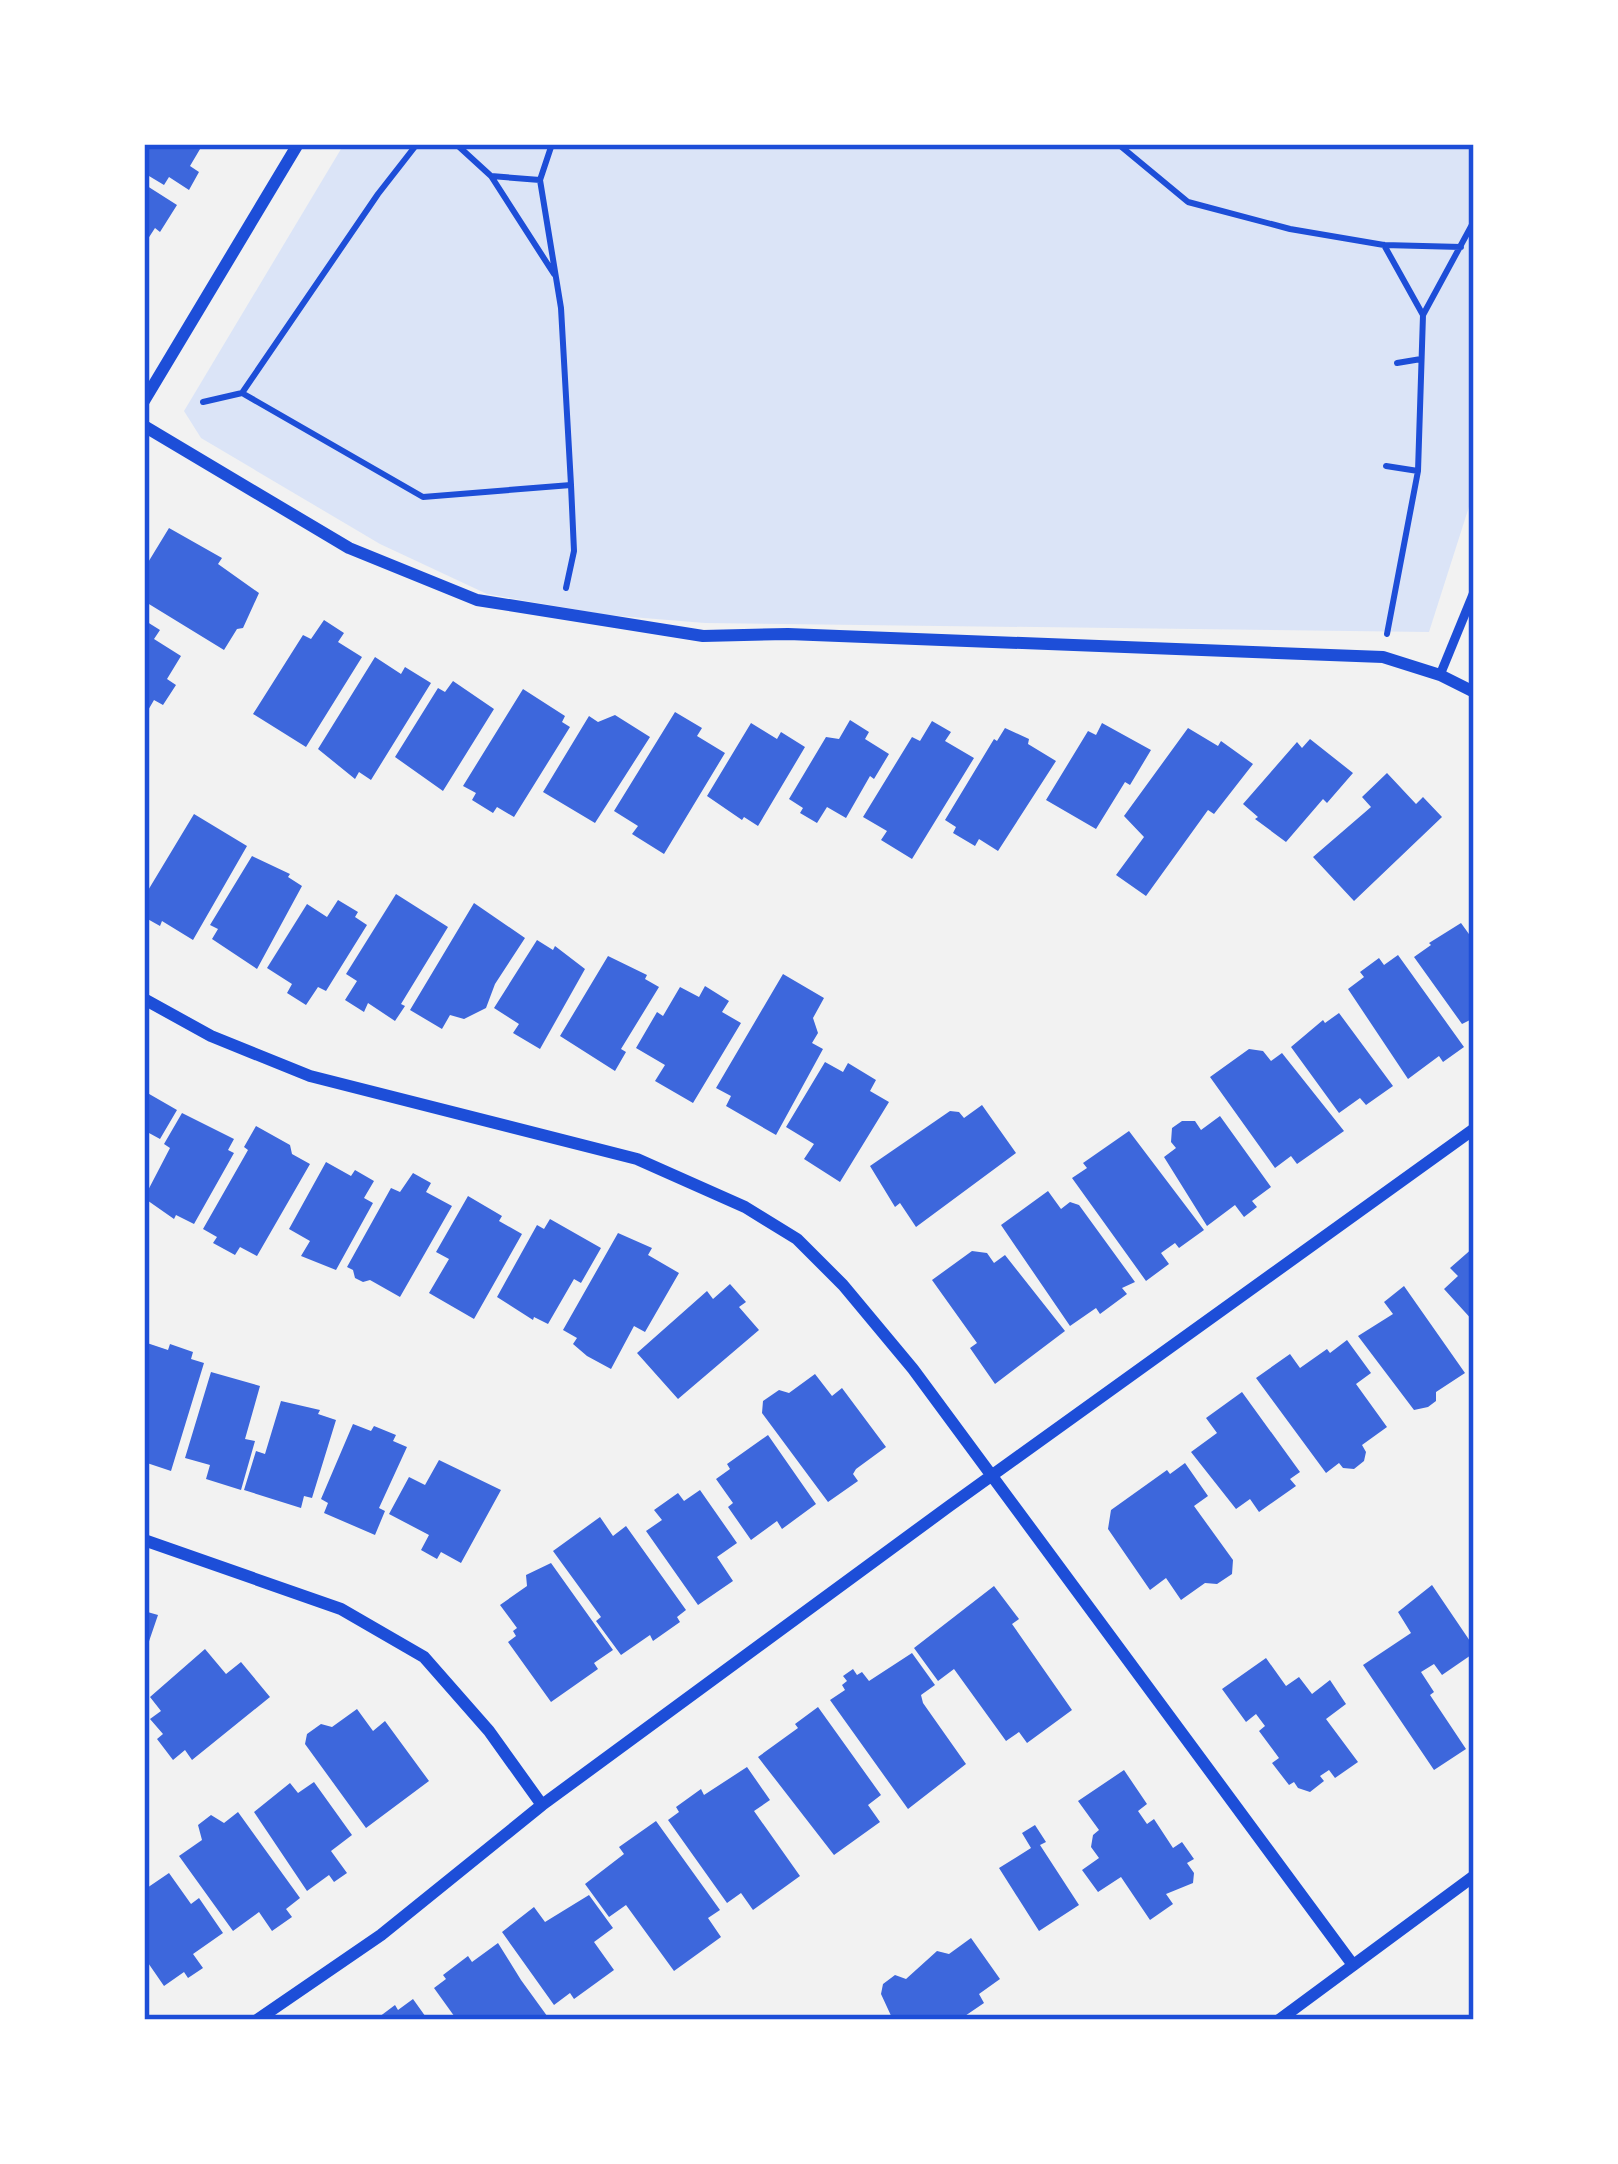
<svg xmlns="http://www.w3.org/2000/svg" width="1618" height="2164" viewBox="0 0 1618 2164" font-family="Poppins,sans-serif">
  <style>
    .green { fill: #dbe4f7 }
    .building { fill: #3d67dc }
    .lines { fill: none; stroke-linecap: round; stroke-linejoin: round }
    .path { stroke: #1d4ed8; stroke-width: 6 }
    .service { stroke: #1d4ed8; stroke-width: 9 }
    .minor { stroke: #1d4ed8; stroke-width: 12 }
    .neatline { fill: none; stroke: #1d4ed8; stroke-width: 4.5 }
  </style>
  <rect width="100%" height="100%" fill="#f2f2f2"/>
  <!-- green -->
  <path class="green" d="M344,144H1474V491L1429,632L705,623L607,615L487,594L380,544L201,438L184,411Z"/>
  <!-- building -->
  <path class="building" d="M144,144H203L190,166L199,172L189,190L169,177L164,185L144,173Z
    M144,184L177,205L160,232L155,228L144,245Z
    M169,528L222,558L218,564L259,593L243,628L237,629L224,650L144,601V569Z
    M144,620L160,630L154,639L181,656L167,679L176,685L163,705L154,700L147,712Z
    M324,620L344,633L338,642L362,657L306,747L253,714L303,635L311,639Z
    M375,657L401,674L405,667L431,683L371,780L359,772L355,779L318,749Z
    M453,681L494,709L443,791L395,757L438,688L445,692Z
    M523,689L565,716L562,722L570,727L514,817L497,807L493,813L472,800L476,793L463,786Z
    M675,712L702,728L697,736L725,753L664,854L632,834L638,826L614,811Z
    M615,715L650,737L595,823L543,792L589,716L598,722Z
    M850,720L869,732L865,739L889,754L874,779L870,776L846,818L827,807L817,823L800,813L803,808L789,799L826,737L839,739Z
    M932,721L951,732L945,741L974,758L912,859L881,840L887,831L863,817L912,737L920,741Z
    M751,723L777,739L781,732L805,747L758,826L744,817L742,820L707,796Z
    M1102,723L1151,750L1130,785L1125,782L1096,829L1046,800L1088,731L1096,735Z
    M1005,728L1029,739L1028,744L1056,761L998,851L979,839L975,846L953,833L956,827L945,820L994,739L997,741Z
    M1188,728L1218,746L1221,741L1253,764L1214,814L1208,810L1146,896L1116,875L1144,837L1124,816Z
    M1310,739L1353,773L1327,803L1323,799L1286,842L1255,819L1258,817L1243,804L1297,742L1302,748Z
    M1387,773L1416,804L1423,797L1442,817L1354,901L1313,857L1371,807L1362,797Z
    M194,814L247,846L193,940L162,921L160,926L144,917V897Z
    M252,856L290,874L288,877L302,886L257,969L212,939L218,929L210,925Z
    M396,894L448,927L401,1004L405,1006L395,1021L368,1003L364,1012L345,1000L357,981L346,974Z
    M338,900L358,912L355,917L367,925L326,991L318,987L306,1005L287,993L292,984L267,968L307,904L327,917Z
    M474,903L525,938L495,984L486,1008L464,1019L450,1015L442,1029L410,1010Z
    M1461,923L1474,941V1018L1462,1024L1414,957L1431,945L1429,943Z
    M537,940L553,950L555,946L585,969L540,1049L513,1033L519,1024L494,1008Z
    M1398,955L1464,1047L1443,1062L1439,1056L1408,1079L1348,989L1364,977L1360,972L1379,958L1384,965Z
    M608,956L647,975L645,979L659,987L621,1049L626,1052L615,1071L560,1036Z
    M783,974L824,998L813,1018L818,1033L812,1043L823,1049L776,1135L726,1106L731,1096L716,1088Z
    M705,986L729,1001L722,1012L741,1023L693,1103L655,1081L665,1065L636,1048L657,1012L663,1016L680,987L699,997Z
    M1339,1013L1393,1086L1366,1105L1360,1098L1339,1113L1291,1047L1323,1020L1325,1023Z
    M1249,1049L1263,1051L1271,1061L1282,1053L1344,1131L1297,1164L1291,1156L1275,1168L1210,1077Z
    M825,1062L843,1072L848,1063L876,1080L870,1091L889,1102L840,1182L804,1159L814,1144L786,1127Z
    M144,1091L177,1110L160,1139L149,1133L144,1142Z
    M982,1105L1016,1153L916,1227L900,1203L895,1207L870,1166L950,1111L959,1112L964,1118Z
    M182,1113L234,1139L228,1150L234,1153L194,1224L176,1215L174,1219L144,1198L170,1148L164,1144Z
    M1220,1116L1271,1187L1252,1201L1257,1207L1244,1217L1235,1205L1207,1226L1164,1157L1176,1148L1171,1142L1172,1128L1182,1121H1195L1201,1130Z
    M256,1126L290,1145L292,1154L310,1164L257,1256L240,1247L235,1255L213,1243L217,1237L203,1229L248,1150L244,1147Z
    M1129,1131L1204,1230L1179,1248L1175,1243L1161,1253L1169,1264L1146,1281L1072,1178L1087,1168L1083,1163Z
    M326,1162L351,1176L355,1170L374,1181L364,1198L373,1203L336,1270L301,1256L310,1241L289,1229Z
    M413,1173L431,1183L426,1192L452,1206L400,1297L370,1280L363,1282L355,1278L353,1270L347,1267L391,1188L400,1192Z
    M1048,1191L1061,1209L1070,1202L1079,1205L1135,1282L1122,1288L1127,1294L1100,1314L1096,1308L1070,1326L1001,1225Z
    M468,1196L502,1216L499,1221L522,1234L474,1319L429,1293L449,1259L436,1252Z
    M550,1219L601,1248L581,1283L574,1279L548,1324L534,1317L533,1320L497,1297L537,1225L544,1229Z
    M618,1233L652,1248L648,1255L679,1273L645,1332L634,1326L611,1369L587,1356L573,1344L577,1338L563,1330Z
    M1474,1247V1322L1444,1289L1458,1276L1450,1268Z
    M972,1251L987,1253L994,1263L1005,1255L1065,1331L995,1384L970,1348L977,1343L932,1280Z
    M730,1284L746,1302L739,1307L759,1330L678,1399L637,1353L707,1291L713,1299Z
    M1404,1286L1465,1373L1436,1392V1401L1428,1407L1414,1410L1358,1336L1393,1314L1384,1302Z
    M1347,1340L1371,1373L1356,1384L1387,1427L1362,1445L1366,1452L1364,1461L1354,1469L1343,1468L1339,1463L1326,1473L1256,1378L1290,1354L1300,1368L1327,1349L1330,1353Z
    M147,1343L168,1350L170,1344L193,1352L191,1359L204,1363L171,1471L144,1462Z
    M211,1372L260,1386L245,1439L255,1441L241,1490L206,1479L210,1465L185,1458Z
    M815,1374L832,1396L842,1388L886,1447L856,1469L853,1474L858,1481L828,1502L762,1413L763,1401L779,1390L789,1393Z
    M1242,1392L1300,1472L1290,1479L1296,1486L1259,1512L1250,1499L1236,1509L1191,1452L1217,1433L1206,1418Z
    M281,1401L320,1410L318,1414L336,1420L312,1498L304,1496L301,1508L244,1490L256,1451L265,1454Z
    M353,1424L371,1431L374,1426L396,1435L393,1441L407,1447L379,1508L385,1511L375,1535L324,1513L328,1503L321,1499Z
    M768,1435L816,1504L782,1529L777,1521L751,1540L728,1507L733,1503L716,1479L730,1469L727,1464Z
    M439,1460L501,1490L461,1563L441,1552L437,1559L421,1550L429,1535L389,1514L409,1477L425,1485Z
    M1185,1463L1208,1496L1194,1506L1233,1560L1232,1574L1217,1584L1205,1583L1181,1600L1166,1578L1150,1590L1108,1529L1111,1510L1167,1470L1170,1474Z
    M700,1490L737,1543L717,1557L733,1581L698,1605L646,1531L662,1520L654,1510L678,1493L684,1501Z
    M600,1517L613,1536L626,1526L686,1610L677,1617L680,1622L653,1641L650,1635L621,1655L596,1621L601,1617L553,1551Z
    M551,1563L613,1650L594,1663L598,1669L551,1702L508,1642L516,1636L513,1631L517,1628L500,1605L527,1586L526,1575Z
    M1432,1585L1474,1647V1653L1442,1675L1434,1664L1421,1672L1434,1692L1430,1695L1466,1749L1434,1770L1363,1665L1411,1633L1398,1612Z
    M994,1586L1019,1619L1012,1624L1072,1710L1027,1743L1019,1732L1006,1741L954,1669L938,1681L914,1648Z
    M144,1611L158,1615L145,1653H144Z
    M205,1649L226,1674L241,1662L270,1697L192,1760L185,1750L173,1760L157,1739L163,1734L150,1719L161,1711L150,1697Z
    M912,1653L935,1685L921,1695L923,1703L966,1764L908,1809L830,1700L845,1690L842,1685L847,1681L843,1676L853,1669L857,1675L862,1672L869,1681Z
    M1266,1658L1286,1686L1299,1677L1312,1694L1330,1680L1346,1704L1326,1719L1358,1762L1335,1778L1329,1770L1320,1776L1324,1781L1310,1792L1298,1788L1294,1782L1289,1785L1272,1763L1279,1758L1259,1731L1265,1726L1256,1714L1246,1722L1222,1689Z
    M818,1707L881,1795L868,1805L880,1822L834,1855L758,1757L798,1728L795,1724Z
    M357,1709L373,1731L385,1721L429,1781L366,1828L305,1744L307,1734L321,1724L332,1727Z
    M747,1767L770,1800L754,1811L800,1876L753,1910L741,1893L727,1903L668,1820L679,1812L676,1807L701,1789L704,1795Z
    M1124,1770L1147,1804L1138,1811L1147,1824L1154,1819L1173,1848L1182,1842L1194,1859L1187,1863L1194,1873L1193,1883L1166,1894L1173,1904L1150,1920L1121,1877L1098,1892L1082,1870L1099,1858L1091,1847L1093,1835L1099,1830L1078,1801Z
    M314,1782L352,1835L331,1851L347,1873L334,1882L329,1875L307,1891L254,1812L290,1783L298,1793Z
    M238,1812L300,1898L286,1909L292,1917L272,1931L259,1912L233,1931L179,1856L202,1840L198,1825L211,1815L224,1823Z
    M656,1821L720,1910L708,1918L721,1937L674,1971L626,1905L609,1917L585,1884L624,1854L619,1847Z
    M1035,1825L1046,1842L1040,1845L1079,1905L1039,1931L999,1868L1031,1848L1022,1833Z
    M169,1873L191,1904L199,1898L223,1933L193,1954L203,1968L188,1978L184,1972L164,1986L144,1957V1890Z
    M589,1895L613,1928L594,1942L614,1970L574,1999L570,1993L554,2005L502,1932L534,1907L545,1922Z
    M971,1938L1000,1979L979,1994L984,2003L959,2020H893L881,1994L883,1984L895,1975L906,1979L937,1951L949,1954Z
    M498,1943L521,1980L550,2020H457L434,1988L446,1979L443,1975L468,1956L472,1962Z
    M413,1999L428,2020H375L395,2005L398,2010Z"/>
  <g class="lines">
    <!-- path -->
    <path class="path" d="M417,144L378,194L242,393L423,497L571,485L561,308L540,180L552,144
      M456,144L491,176L540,180
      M1118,144L1188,202L1290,229L1384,245L1461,247
      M491,176L554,274
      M1384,245L1423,315
      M1397,363L1421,359
      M203,402L242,393
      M1386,466L1418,471
      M566,588L574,551L571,485
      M1387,634L1418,471L1423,315L1474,221"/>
    <!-- service -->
    <path class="service" d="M1440,675L1474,592"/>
    <!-- minor -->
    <path class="minor" d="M144,401L298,144
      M144,426L349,548L477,600L703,636L788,634L1383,657L1440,675L1474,692
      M144,999L211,1036L310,1076L637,1159L745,1207L797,1239L843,1285L913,1369L1353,1965
      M144,1540L341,1609L424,1657L489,1731L542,1805
      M257,2020L381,1935L542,1805L948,1507L1474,1129
      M1279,2020L1474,1876"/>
  </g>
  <!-- border -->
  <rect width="1618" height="2164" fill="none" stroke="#ffffff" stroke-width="294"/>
  <rect x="147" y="147" width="1324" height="1870" class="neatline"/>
</svg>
